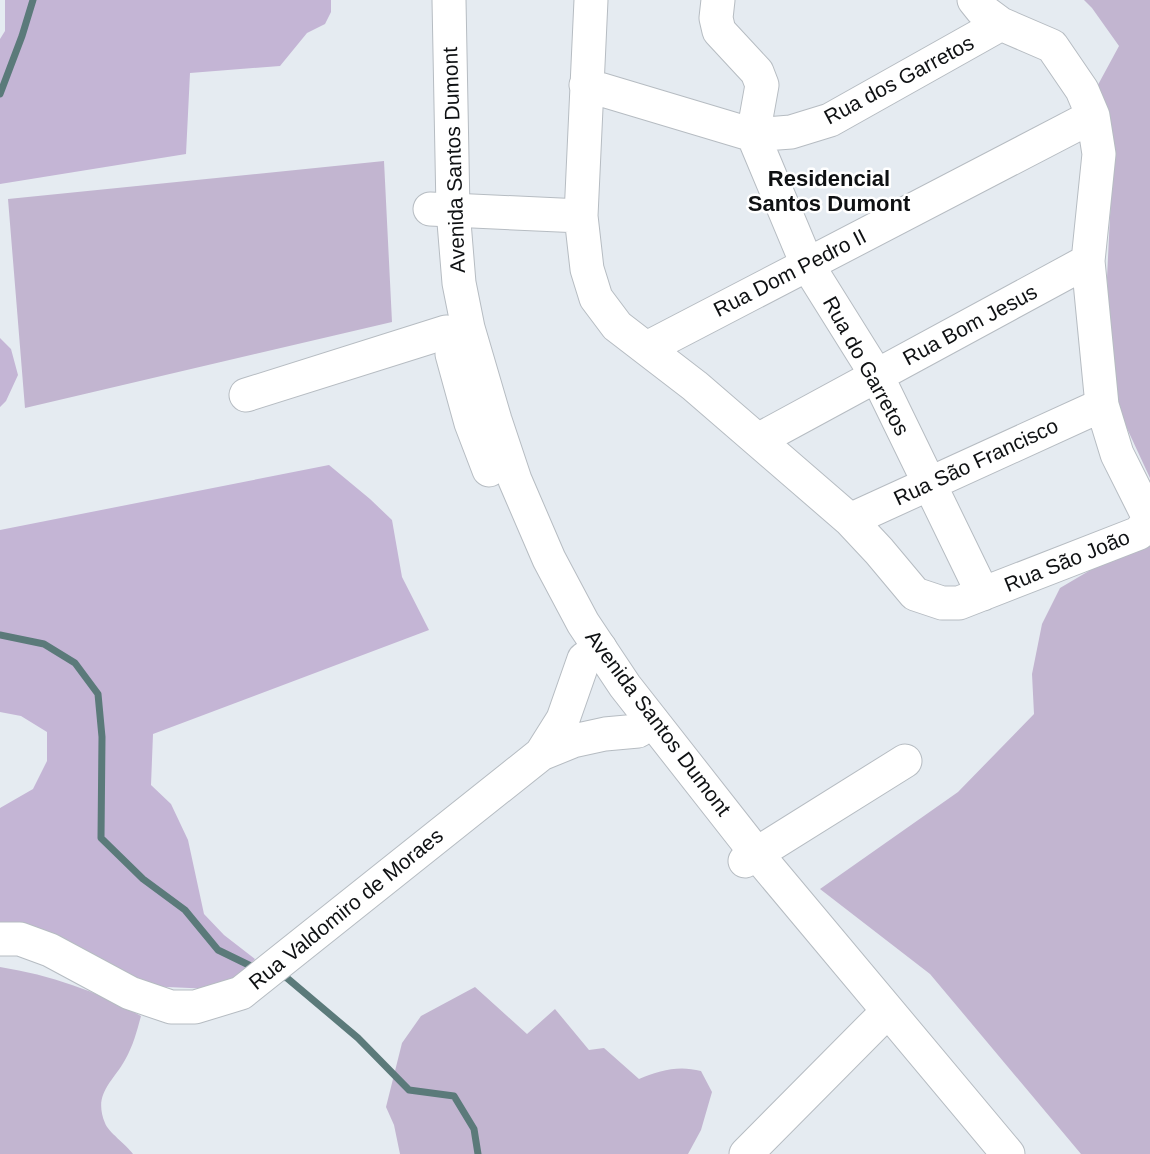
<svg xmlns="http://www.w3.org/2000/svg" width="1150" height="1154" viewBox="0 0 1150 1154" font-family="Arial,sans-serif">
  <style>
    .green { fill: #c2b5d0 }
    .forest { fill: #c4b5d5 }
    .lines { fill: none; stroke-linecap: round; stroke-linejoin: round }
    .stream { stroke: #5b7a7a; stroke-width: 7 }
    .minor-casing { stroke: #b6bcc2; stroke-width: 35 }
    .major-casing { stroke: #b6bcc2; stroke-width: 35 }
    .minor { stroke: #fff; stroke-width: 33 }
    .major { stroke: #fff; stroke-width: 33 }
    .labels { text-anchor: middle; stroke-width: 5; stroke-linejoin: round; paint-order: stroke }
    .street-label { font-size: 21px; fill: #0f1113; stroke: #fff }
    .neighbourhood-label { font-size: 22px; font-weight: bold; fill: #0f1113; stroke: #fff }
  </style>
  <rect width="100%" height="100%" fill="#e5ebf1"/>
  <!-- green -->
  <path class="green" d="M1084,0H1150V478L1112,396L1107,278L1112,175L1093,94L1119,46L1092,8Z
    M384,161L392,322L25,408L8,199Z
    M1150,535V1154H1081L930,974L820,889L958,792L1034,714L1032,674L1042,624L1060,588Z
    M0,967C51,975 96,991 141,1016C137,1031 133,1046 125,1060C112,1083 93,1094 105,1123C108,1132 126,1144 133,1154H0Z
    M475,987L527,1034L555,1009L589,1050L604,1048L639,1079C660,1070 679,1065 701,1071L712,1092L701,1130L688,1154H400L394,1125L386,1107L402,1043L421,1016Z"/>
  <!-- forest -->
  <path class="forest" d="M5,0H331V12L325,24L307,33L280,66L190,73L186,154L0,184V39L5,31Z
    M0,338L11,349L18,375L6,401L0,407Z
    M329,465L370,499L392,520L402,577L429,630L153,734L151,785L171,804L188,840L204,914L224,935L255,959L238,978L212,989L145,986L0,927V808L33,789L47,761V732L21,716L0,712V530Z"/>
  <g class="lines">
    <!-- stream -->
    <path class="stream" d="M0,94L22,36L33,0
      M0,635L44,644L75,663L98,694L102,737L101,838L143,879L185,910L218,950L257,969
      M279,976L287,978L358,1038L409,1090L454,1096L474,1129L478,1154"/>
    <!-- minor casing -->
    <g class="minor-casing">
      <path id="minor" d="M591,0L581,216L587,269L596,298L617,326L695,386L850,520L879,551L915,594L942,603H959L1139,533L1146,524L1147,514L1117,454L1102,405L1088,261L1099,154L1093,116L1082,90L1052,46L1001,24L982,10L974,0
        M718,0L716,18L719,31L757,72L762,85L753,135L807,264L877,376L983,594
        M586,85L753,135L791,132L830,120L1001,24
        M430,209L581,216
        M647,348L1093,116
        M246,395L446,332
        M758,440L1088,261
        M850,520L1102,405
        M541,754L563,719L584,659L600,648
        M745,861L905,761
        M0,939H20L50,950L130,993L171,1007H195L241,993L541,754L573,741L605,734L638,731L652,721
        M746,1154L877,1022"/>
    </g>
    <!-- major casing -->
    <g class="major-casing">
      <path id="major" d="M449,0L453,210L459,283L468,328L495,420L515,480L549,559L583,623L625,686L756,853L1008,1154
        M452,354L471,423L489,470"/>
    </g>
    <!-- minor -->
    <use href="#minor" class="minor"/>
    <!-- major -->
    <use href="#major" class="major"/>
  </g>
  <g class="labels">
    <!-- street labels -->
    <g class="street-label">
      <text transform="translate(899 80) rotate(-28)" y="7">Rua dos Garretos</text>
      <text transform="translate(454 160) rotate(-92)" y="7">Avenida Santos Dumont</text>
      <text transform="translate(790 273) rotate(-27)" y="7">Rua Dom Pedro II</text>
      <text transform="translate(970 325) rotate(-28)" y="7">Rua Bom Jesus</text>
      <text transform="translate(866 366) rotate(61)" y="7">Rua do Garretos</text>
      <text transform="translate(976 462) rotate(-25)" y="7">Rua São Francisco</text>
      <text transform="translate(1067 561) rotate(-22)" y="7">Rua São João</text>
      <text transform="translate(658 723) rotate(53)" y="7">Avenida Santos Dumont</text>
      <text transform="translate(346 909) rotate(-39)" y="7">Rua Valdomiro de Moraes</text>
    </g>
    <!-- neighbourhood labels -->
    <g class="neighbourhood-label">
      <text x="829" y="186">Residencial<tspan x="829" dy="25">Santos Dumont</tspan></text>
    </g>
  </g>
</svg>
